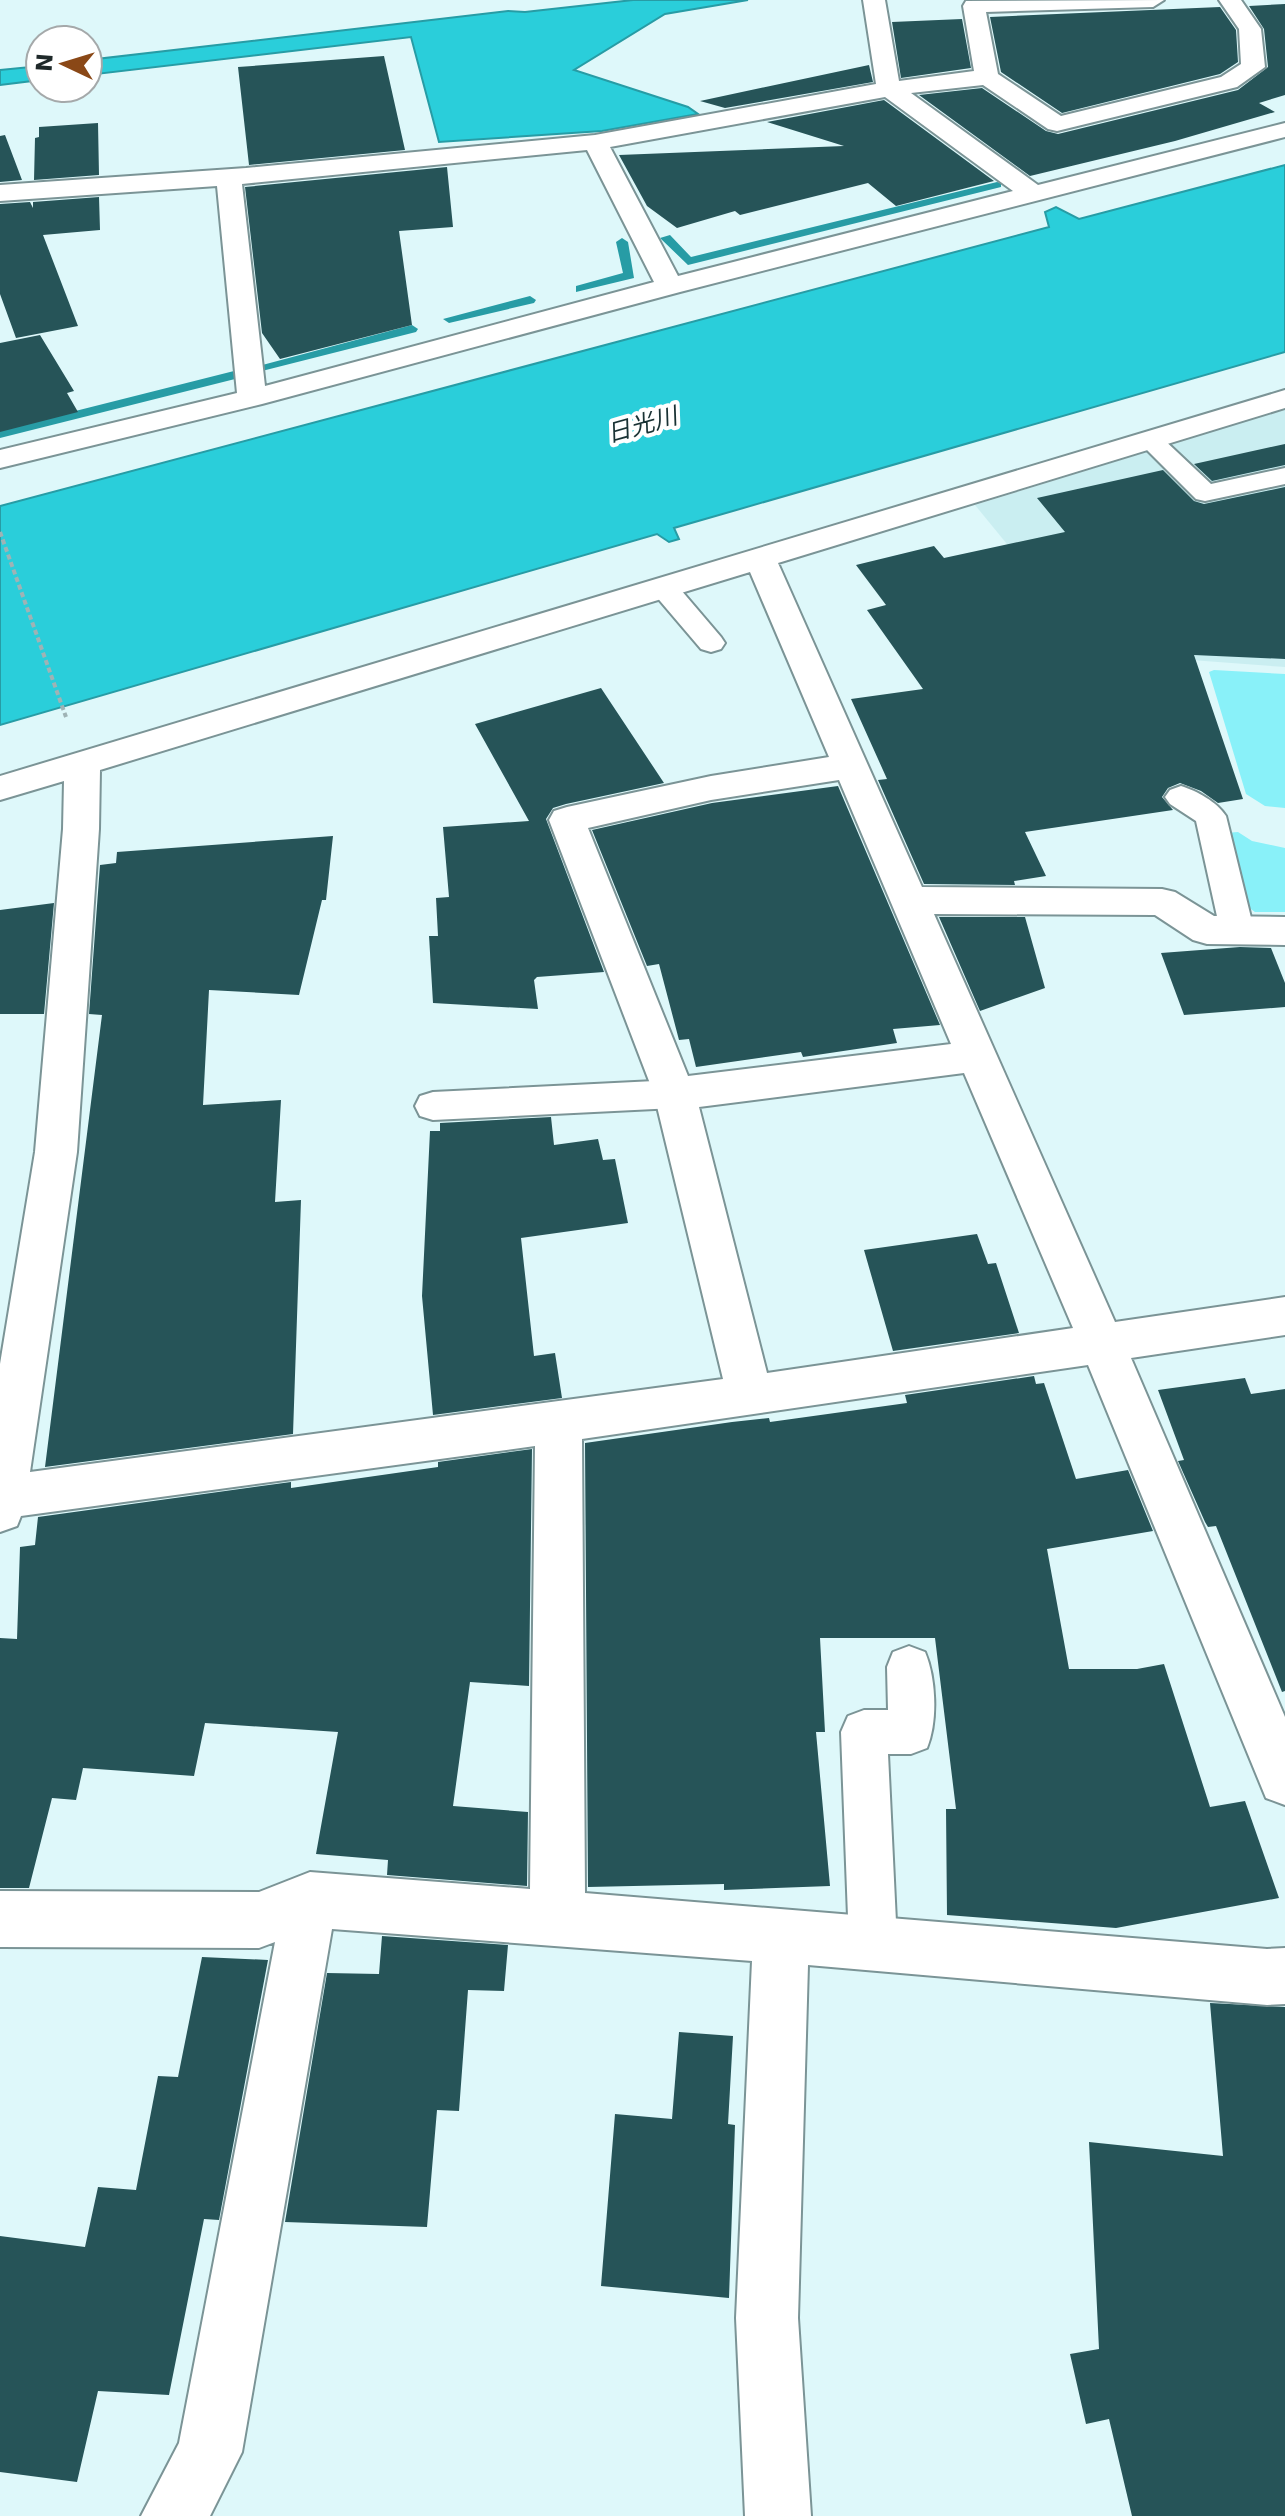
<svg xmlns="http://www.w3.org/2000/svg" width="1285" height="2516" viewBox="0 0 1285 2516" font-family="'DejaVu Sans','Noto Sans JP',sans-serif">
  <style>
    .built { fill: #caeef1 }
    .green { fill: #89f1f9 }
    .water { fill: #2aceda; stroke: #279ca5; stroke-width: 2 }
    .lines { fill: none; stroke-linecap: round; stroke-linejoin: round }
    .stream { fill: #279ca5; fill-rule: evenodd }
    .building { fill: #265458 }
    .lane-casing { stroke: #7b9496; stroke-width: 4 }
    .street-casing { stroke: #7b9496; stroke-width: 4 }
    .path { stroke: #9fb3b5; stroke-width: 4; stroke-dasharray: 5 3; stroke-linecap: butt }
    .lane { fill: #fff; fill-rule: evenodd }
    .street { fill: #fff; fill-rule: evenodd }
    .labels { text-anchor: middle; stroke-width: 8; stroke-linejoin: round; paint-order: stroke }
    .far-water-label { font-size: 24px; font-style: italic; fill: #193234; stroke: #fff }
  </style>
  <rect width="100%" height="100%" fill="#def8fa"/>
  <!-- built -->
  <path class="built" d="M1285,409V667L1096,653L975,505Z"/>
  <!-- green -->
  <path class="green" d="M1214,670L1285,674V808L1265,806L1246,794L1209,672Z
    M1238,832L1252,841L1285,848V912H1255L1241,902L1225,833Z"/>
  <!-- water -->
  <path class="water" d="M633,0H748L665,14L574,70L688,107L698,114L602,131L439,142L411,37L88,75V60L508,11L525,12Z
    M40,66V80L0,85V70Z
    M1285,165V352L674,528L679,539L669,542L657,534L0,725V506L1049,227L1045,212L1056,207L1079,219Z"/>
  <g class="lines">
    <!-- stream -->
    <path class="stream" d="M997,182L1001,183V187L688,265L660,238L670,235L691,257Z
      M622,238L628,242L634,278L576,292V286L623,273L616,242Z
      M530,296L536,300L534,303L449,323L443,319Z
      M412,325L418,329L416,332L258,372L251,368Z
      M234,371L241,375L239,378L0,438V430Z"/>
  </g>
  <!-- building -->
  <path class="building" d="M1285,4V95L1259,103L1275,112L1175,141L1030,176L919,95L982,88L1046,131L1058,134L1238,90L1268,67L1264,29L1249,6Z
    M1220,7L1236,30L1238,62L1220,74L1062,113L1001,72L990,17Z
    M962,19L971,68L901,78L892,22Z
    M384,56L405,150L249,165L238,67Z
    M869,65L873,82L725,108L700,101Z
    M884,100L994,181L896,206L868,183L740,215L735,211L677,228L647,206L619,155L844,146L767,122Z
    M98,123L99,175L34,180L35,138L39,137V127Z
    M5,135L22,180L0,182V136Z
    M447,167L453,227L399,231L412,325L280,359L262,333L245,187Z
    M99,197L100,230L43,235L78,326L16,338L0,294V204L30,202L33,208V202Z
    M40,335L74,391L67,393L78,412L0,432V343Z
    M1285,444V465L1212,481L1194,464Z
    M1163,470L1194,501L1204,504L1285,487V659L1194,655L1243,799L1218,803L1201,791L1180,783L1168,788L1162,797L1173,810L1025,832L1046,876L1014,881L1015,885L924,884L878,780L887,779L851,699L923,689L867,610L886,605L856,565L934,546L944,558L1065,532L1037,498Z
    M601,688L664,783L566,804L553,808L546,819L604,972L537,977L534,980L538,1009L433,1003L429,936H438L436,898L449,897L443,827L529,821L475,724Z
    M838,786L940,1025L893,1029L897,1043L803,1057L801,1052L696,1067L689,1039L679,1040L659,964L647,966L592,830L712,803Z
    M333,836L326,900H322L299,995L209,990L203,1105L281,1100L275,1202L301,1200L293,1434L45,1467L102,1015L89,1014L100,865L116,863L117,852Z
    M54,903L44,1014H0V910Z
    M939,917H1025L1045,988L980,1011Z
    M1240,947L1271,948L1285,983V1007L1184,1015L1161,953Z
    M551,1117L554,1145L598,1139L603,1160L615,1159L628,1223L521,1238L534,1356L555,1353L562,1398L433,1415L422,1296L430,1131H440V1123Z
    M977,1234L988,1264L996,1263L1019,1333L893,1351L864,1250Z
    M1034,1376L1036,1384L1044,1383L1076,1479L1128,1470L1153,1531L1047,1549L1069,1669H1137L1164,1664L1210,1807L1245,1801L1279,1898L1116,1928L947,1915L946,1809H956L935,1638H820L825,1732H816L830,1886L724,1890V1884L588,1887L585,1443L732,1422L769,1418L770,1422L907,1403L905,1395Z
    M1245,1378L1251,1394L1285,1389V1691L1282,1692L1216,1526L1208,1527L1205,1522L1178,1461L1184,1460L1158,1390Z
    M532,1449L529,1686L470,1682L453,1806L528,1812L527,1886L387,1875L388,1860L316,1854L338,1732L205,1723L194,1776L83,1768L76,1800L52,1798L29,1888H0V1638L17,1639L20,1547L35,1545L38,1517L291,1482V1488L438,1467V1462Z
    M382,1936L508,1945L504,1991L468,1990L459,2111L437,2110L427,2227L285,2222L327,1973L379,1974Z
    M202,1957L268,1960L219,2220L204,2219L169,2395L98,2391L77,2482L0,2472V2236L85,2247L98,2187L136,2190L158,2076L178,2077Z
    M1210,2003L1285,2007V2516H1132L1109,2419L1086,2424L1070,2354L1099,2349L1089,2142L1223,2156Z
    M679,2032L733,2036L728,2124L735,2125L729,2298L601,2286L615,2114L672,2119Z"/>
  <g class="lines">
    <!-- lane casing -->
    <g class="lane-casing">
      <path id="lane" d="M1150,432L1159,435L1211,484L1285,468V484L1205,501L1196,499L1137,440L1141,435Z
        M665,580L675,583L721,637L725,643L721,649L711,652L701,649L655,595L651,589L655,583Z
        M1181,786C1197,791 1217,802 1226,816L1254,930L1249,938L1237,942L1225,938L1220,930L1196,821L1170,804L1165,797L1170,790Z
        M675,1080L688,1084L693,1094L688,1104L675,1108L433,1120L420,1116L415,1106L420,1096L433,1092Z
        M909,1646L925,1652C936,1678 938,1721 927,1748L911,1754H888L897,1943L890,1960L873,1967L856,1960L849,1943L841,1732L848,1716L864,1710H888L887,1667L893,1652Z"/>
    </g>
    <!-- street casing -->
    <g class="street-casing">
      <path id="street" d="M863,0H885L899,81L974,71L963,6L966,1L1164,0L1153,7L986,12L998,74L1061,116L1221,77L1241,64L1239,29L1219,0H1241L1261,29L1265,67L1237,87L1057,131L1048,129L983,85L911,93L1038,185L1285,123V137L680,292L262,404L0,468V450L237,393L217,186L0,201V185L246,168L595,135L876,84ZM885,97L1013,191L678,276L610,147ZM587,150L654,282L265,386L242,184Z
        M1285,390V408L778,563L922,887L1162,889L1175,892L1214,916L1285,917V945L1207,944L1193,940L1155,915L934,914L1115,1322L1285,1297V1335L1131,1358L1285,1717V1805L1266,1798L1088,1365L582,1439L585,1893L1267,1949L1285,1948V2004L1267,2005L808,1965L798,2318L811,2516H745L736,2318L752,1961L332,1929L242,2452L210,2516H141L179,2443L275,1942L259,1948L0,1947V1891L259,1892L310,1872L530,1889L535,1446L21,1516L17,1526L0,1532V1364L35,1152L63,829L64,781L0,800V776ZM750,572L829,757L711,776L567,807L554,811L549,820L654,1094L723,1379L30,1472L77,1152L99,829L100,770ZM839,780L951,1044L688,1076L588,828L711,800ZM964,1073L1073,1328L767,1373L699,1107Z"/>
    </g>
    <!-- path -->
    <path class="path" d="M0,532L66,717"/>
    <!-- lane -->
    <use href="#lane" class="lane"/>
    <!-- street -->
    <use href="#street" class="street"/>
  </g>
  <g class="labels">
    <!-- far-water labels -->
    <g class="far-water-label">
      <text transform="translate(642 425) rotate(-16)" y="8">日光川</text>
    </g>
  </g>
  <!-- north arrow -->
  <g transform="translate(64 64) rotate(274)"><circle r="38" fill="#ffffff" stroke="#a5a9aa" stroke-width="2"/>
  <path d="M0-6L14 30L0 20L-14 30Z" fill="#8a4817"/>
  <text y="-12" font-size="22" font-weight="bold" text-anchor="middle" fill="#1f292a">N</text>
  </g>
</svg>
